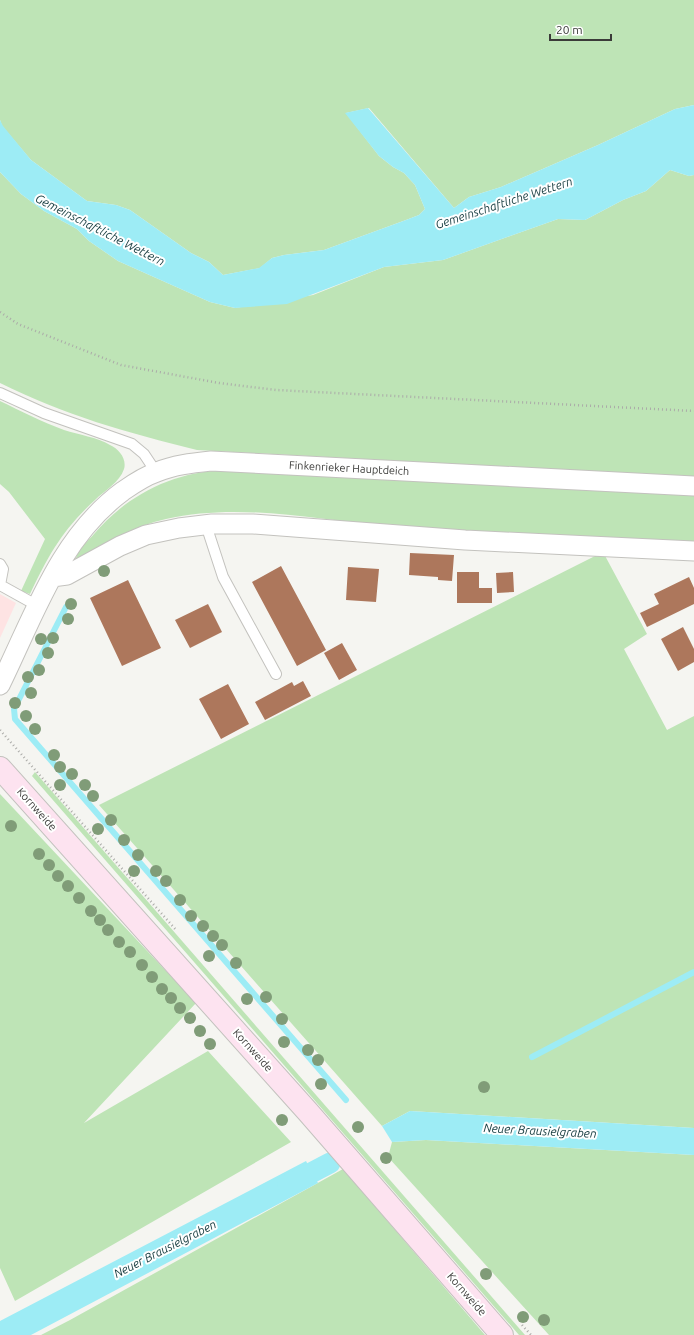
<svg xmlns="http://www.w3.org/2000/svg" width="694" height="1335" viewBox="0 0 694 1335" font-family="Ubuntu,sans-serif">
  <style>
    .commercial { fill: #fee3e3 }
    .green { fill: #bee4b6 }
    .water { fill: #9decf5 }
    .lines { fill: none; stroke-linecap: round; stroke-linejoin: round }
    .stream { stroke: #9decf5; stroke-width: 6 }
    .canal { stroke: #9decf5; stroke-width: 21 }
    .building { fill: #ad775c }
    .lane-casing { stroke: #c3c2be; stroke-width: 12 }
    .street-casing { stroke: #c3c2be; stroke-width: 21 }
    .secondary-casing { stroke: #c3c2be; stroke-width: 24 }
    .path { stroke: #ababa8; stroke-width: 2.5; stroke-dasharray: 1 3; stroke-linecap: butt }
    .lane { stroke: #fff; stroke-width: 10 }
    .street { stroke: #fff; stroke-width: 19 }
    .secondary { stroke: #fde3f0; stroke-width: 22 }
    .tree { fill: #809c78 }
    .labels { text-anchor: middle; stroke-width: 4; stroke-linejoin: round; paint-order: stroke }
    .street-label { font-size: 11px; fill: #3b3b39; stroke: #fff }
    .water-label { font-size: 12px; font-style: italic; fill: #153b3f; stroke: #fff }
  </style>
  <rect width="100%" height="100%" fill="#f5f5f1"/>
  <!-- commercial -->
  <path class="commercial" d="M0,594L16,603L0,638Z"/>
  <!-- green -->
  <path class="green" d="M0,0H694V105L675,109L598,145L501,187L469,197L454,208L369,108L346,113L379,156L393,167L404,173L415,185L425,209L419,215L406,220L324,250L284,255L272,258L260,268L223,275L209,262L191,253L130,210L116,205L87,201L31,160L2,126L0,120Z
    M670,170L689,176L694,175V477L197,450C128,433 64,415 0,383V172L21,194L44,211L77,229L89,241L118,261L210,302L235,308L313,295L384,267L443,260L558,219L585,220L623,200L646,191Z
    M0,401C21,411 42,422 64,430C79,435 97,437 110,445C119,449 127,459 124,469C120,482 104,491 95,500C63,529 48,556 30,594L21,591L45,539L9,492L0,484Z
    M224,470L694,495V546C592,540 490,535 389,526C315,520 240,502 166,519C134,526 106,544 78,560L76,558C78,549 88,541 94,534C127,495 173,472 224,470Z
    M603,552L647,634L624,649L667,730L694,716V1128L410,1111L382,1126L99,805Z
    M35,772L525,1335H519L32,776Z
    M0,794L196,1003L84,1123L208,1051L291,1142L15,1301L0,1268Z
    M426,1140L694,1155V1335H549L388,1157L392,1142Z
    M343,1169L485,1335H41L70,1320Z"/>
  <!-- water -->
  <path class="water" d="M694,105V175L689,176L670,170L646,191L623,200L585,220L558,219L443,260L384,267L287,304L235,308L210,302L118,261L89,241L77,229L44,211L21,194L0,172V120L3,126L31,160L87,201L116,205L130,210L191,253L209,262L223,275L259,268L272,258L284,255L324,250L406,220L419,215L425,209L415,185L404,173L393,167L379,156L345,113L368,108L454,208L469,197L501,187L598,145L675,109Z
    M410,1111L694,1128V1155L426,1140L392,1142L382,1126Z
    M306,1161L318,1183L31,1335H0V1321Z"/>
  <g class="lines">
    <!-- stream -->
    <path class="stream" d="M66,607L14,709L15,719L346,1100
      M532,1057L694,972"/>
    <!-- canal -->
    <path class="canal" d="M288,1185L330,1163"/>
  </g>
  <!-- building -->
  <path class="building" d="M410,553L454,555L452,581L438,580V577L409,575Z
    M281,566L326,650L297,666L252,582Z
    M348,567L379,569L376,602L346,600Z
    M457,572H479V588H492V603H457Z
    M513,572L514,592L497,593L496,573Z
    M689,577L694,588V604L647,627L640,613L659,604L654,594Z
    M128,580L161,648L122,666L90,598Z
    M208,604L222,632L190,648L175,620Z
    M683,627L694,649V662L678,671L661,639Z
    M342,643L357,670L339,680L324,653Z
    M303,681L311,696L265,720L255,702L292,682L294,686Z
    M228,684L249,724L221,739L199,699Z"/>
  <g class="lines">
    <!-- lane casing -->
    <g class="lane-casing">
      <path id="lane" d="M0,393L44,413L132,444L144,454L156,472
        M206,525L223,577L276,674
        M0,564L3,569L0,585L38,606"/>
    </g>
    <!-- street casing -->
    <g class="street-casing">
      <path id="street" d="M52,577L67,575L120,546L146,535L179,528L212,524H253L465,540L694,551
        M0,685C34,616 59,538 123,491C133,484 145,476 157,472C174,465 192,463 211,461L694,486"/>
    </g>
    <!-- secondary casing -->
    <g class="secondary-casing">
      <path id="secondary" d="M0,768L308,1112L502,1335"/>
    </g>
    <!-- path -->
    <path class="path" d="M0,312L18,324L121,365L219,383L276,390L694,411
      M0,730L176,930
      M522,1325L531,1335"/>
    <!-- lane -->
    <use href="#lane" class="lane"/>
    <!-- street -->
    <use href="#street" class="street"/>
    <!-- secondary -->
    <use href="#secondary" class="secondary"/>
  </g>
  <!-- trees -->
  <g class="tree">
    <circle cx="104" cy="571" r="6"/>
    <circle cx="71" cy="604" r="6"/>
    <circle cx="68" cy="619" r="6"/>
    <circle cx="53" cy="638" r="6"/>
    <circle cx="41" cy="639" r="6"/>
    <circle cx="48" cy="653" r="6"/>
    <circle cx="39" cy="670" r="6"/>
    <circle cx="28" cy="677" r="6"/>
    <circle cx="31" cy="693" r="6"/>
    <circle cx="15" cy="703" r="6"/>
    <circle cx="26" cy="716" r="6"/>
    <circle cx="35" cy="729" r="6"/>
    <circle cx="54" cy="755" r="6"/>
    <circle cx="60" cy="767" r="6"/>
    <circle cx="72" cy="774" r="6"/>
    <circle cx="60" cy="785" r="6"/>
    <circle cx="85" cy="785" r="6"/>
    <circle cx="93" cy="796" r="6"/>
    <circle cx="111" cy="820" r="6"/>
    <circle cx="11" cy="826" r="6"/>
    <circle cx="98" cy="829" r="6"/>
    <circle cx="124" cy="840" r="6"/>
    <circle cx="39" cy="854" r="6"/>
    <circle cx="138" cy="855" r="6"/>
    <circle cx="49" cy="865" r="6"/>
    <circle cx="134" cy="871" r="6"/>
    <circle cx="156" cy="871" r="6"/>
    <circle cx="58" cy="876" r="6"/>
    <circle cx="166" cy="881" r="6"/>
    <circle cx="68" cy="886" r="6"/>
    <circle cx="79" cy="898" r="6"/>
    <circle cx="180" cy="900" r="6"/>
    <circle cx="91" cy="911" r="6"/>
    <circle cx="191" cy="916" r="6"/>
    <circle cx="100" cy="920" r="6"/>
    <circle cx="203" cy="926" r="6"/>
    <circle cx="108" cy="930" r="6"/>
    <circle cx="213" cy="936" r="6"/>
    <circle cx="119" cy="942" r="6"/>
    <circle cx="222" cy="945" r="6"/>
    <circle cx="130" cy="952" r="6"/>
    <circle cx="209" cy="956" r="6"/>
    <circle cx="236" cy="963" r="6"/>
    <circle cx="142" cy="965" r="6"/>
    <circle cx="152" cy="977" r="6"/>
    <circle cx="162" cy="989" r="6"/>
    <circle cx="266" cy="997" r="6"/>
    <circle cx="171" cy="998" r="6"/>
    <circle cx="247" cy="999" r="6"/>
    <circle cx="180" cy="1008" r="6"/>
    <circle cx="190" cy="1018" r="6"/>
    <circle cx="282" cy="1019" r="6"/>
    <circle cx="200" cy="1031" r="6"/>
    <circle cx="284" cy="1042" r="6"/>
    <circle cx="210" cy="1044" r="6"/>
    <circle cx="308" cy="1050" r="6"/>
    <circle cx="318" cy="1060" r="6"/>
    <circle cx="321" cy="1084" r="6"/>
    <circle cx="484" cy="1087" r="6"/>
    <circle cx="282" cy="1120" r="6"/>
    <circle cx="358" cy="1127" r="6"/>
    <circle cx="386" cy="1158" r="6"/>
    <circle cx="486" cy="1274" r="6"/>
    <circle cx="523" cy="1317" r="6"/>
    <circle cx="544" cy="1320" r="6"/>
  </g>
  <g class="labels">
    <!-- street labels -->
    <g class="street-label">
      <text transform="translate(349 468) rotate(3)" y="4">Finkenrieker Hauptdeich</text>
      <text transform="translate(37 809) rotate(48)" y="4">Kornweide</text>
      <text transform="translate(253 1050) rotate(48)" y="4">Kornweide</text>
      <text transform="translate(467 1294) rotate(49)" y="4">Kornweide</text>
    </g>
    <!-- water labels -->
    <g class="water-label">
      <text transform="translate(504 203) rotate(-18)" y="4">Gemeinschaftliche Wettern</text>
      <text transform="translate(100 230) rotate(27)" y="4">Gemeinschaftliche Wettern</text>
      <text transform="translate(540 1131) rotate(3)" y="4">Neuer Brausielgraben</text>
      <text transform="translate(165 1249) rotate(-27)" y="4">Neuer Brausielgraben</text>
    </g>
  </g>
  <!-- scale -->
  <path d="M550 34v6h61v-6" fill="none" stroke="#3b3b39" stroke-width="2"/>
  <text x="556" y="34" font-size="12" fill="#3b3b39" stroke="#ffffff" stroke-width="3" paint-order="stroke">20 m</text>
</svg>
